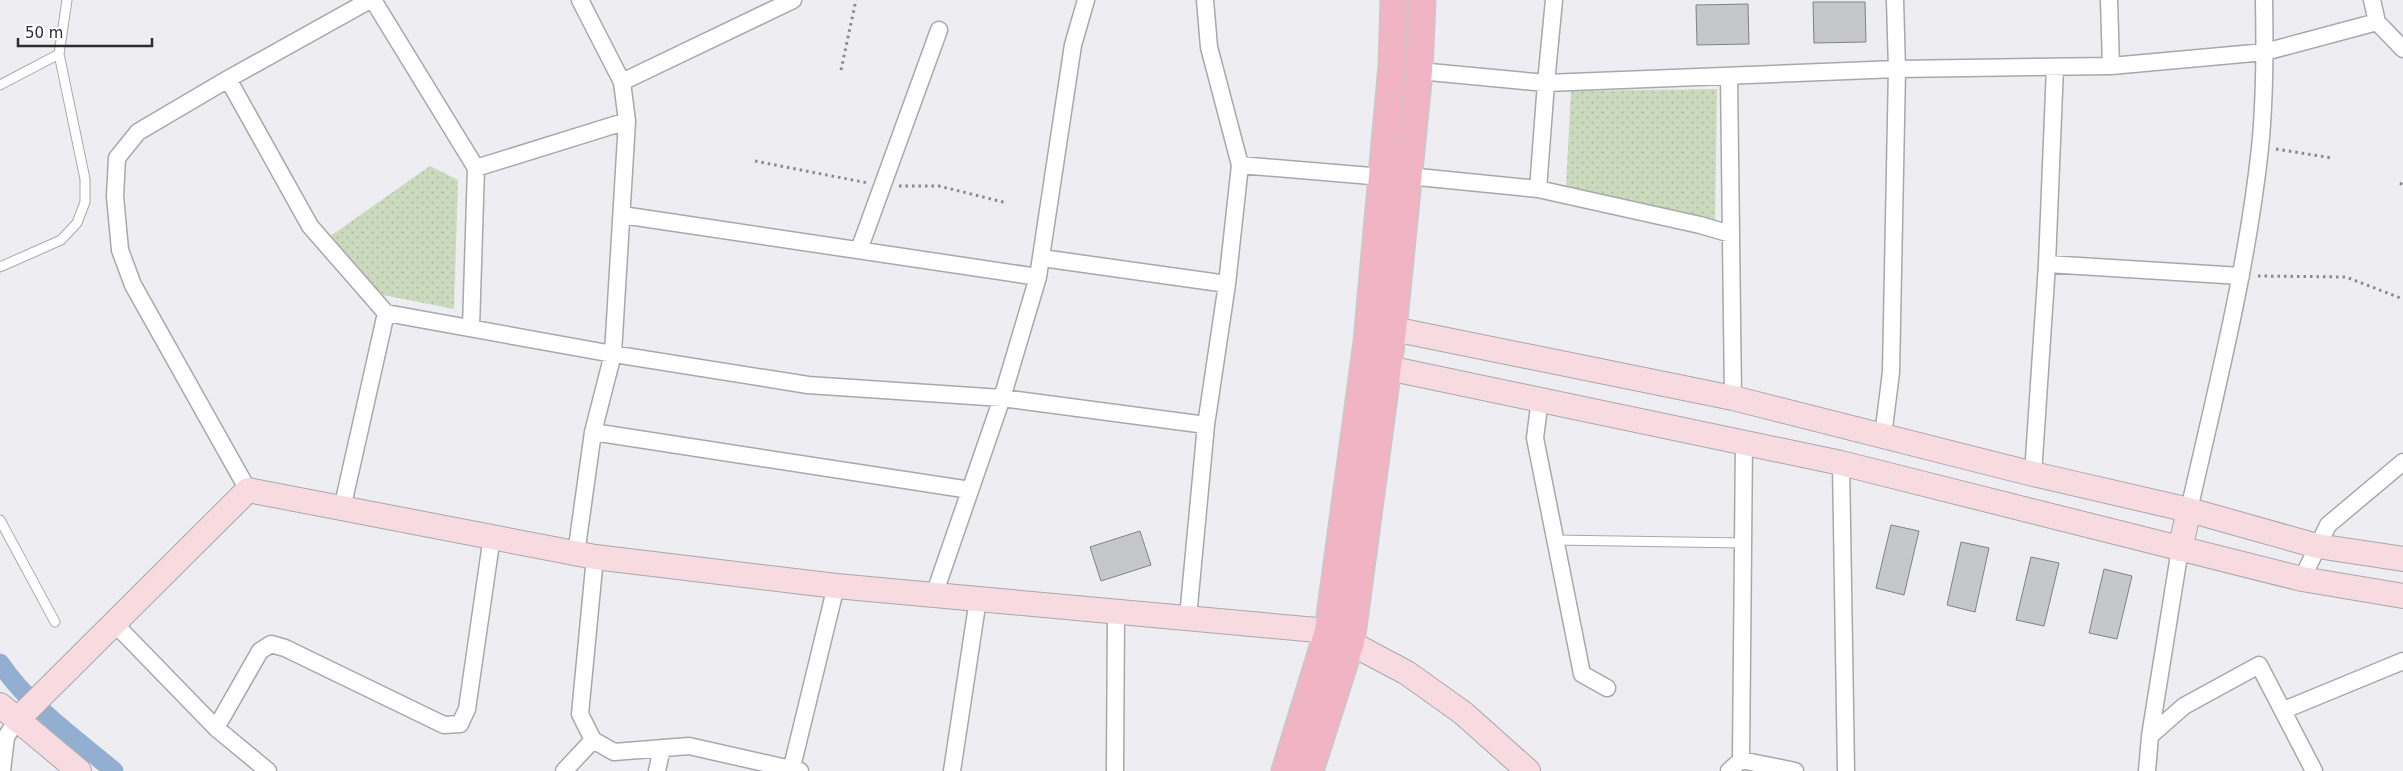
<svg xmlns="http://www.w3.org/2000/svg" width="2403" height="771" viewBox="0 0 2403 771" font-family="'DejaVu Sans',sans-serif">
  <style>
    .park { fill: url(#park-dots) }
    .lines { fill: none; stroke-linecap: round; stroke-linejoin: round }
    .canal { stroke: #92afd1; stroke-width: 19 }
    .building { fill: #c6c7cb; stroke: #818285 }
    .lane-casing { stroke: #a7a8ac; stroke-width: 11 }
    .street-casing { stroke: #a7a8ac; stroke-width: 19 }
    .secondary-casing { stroke: #a7a8ac; stroke-width: 26 }
    .primary-casing { stroke: #c8c8c9; stroke-width: 29 }
    .path { stroke: #898a8c; stroke-width: 3; stroke-dasharray: 2.5 4; stroke-linecap: butt }
    .lane { stroke: #fff; stroke-width: 9 }
    .street { stroke: #fff; stroke-width: 16 }
    .secondary { stroke: #f8dae1; stroke-width: 24 }
    .primary { stroke: #f1b4c4; stroke-width: 26 }
  </style>
  <defs>
    <pattern id="park-dots" width="8" height="8" patternUnits="userSpaceOnUse" patternTransform="scale(1.25)"><rect width="8" height="8" fill="#cbdabd"/><path d="M2 2h.1M6 6h.1" fill="none" stroke="#aebba3" stroke-width="1.8" stroke-linecap="round"/></pattern>
  </defs>
  <rect width="100%" height="100%" fill="#ededf2"/>
  <!-- park -->
  <path class="park" d="M1717,89L1715,224L1566,186L1571,91Z
    M430,166L458,180L454,309L383,295L329,237Z"/>
  <g class="lines">
    <!-- canal -->
    <path class="canal" d="M0,663C29,706 75,738 114,771"/>
  </g>
  <!-- building -->
  <path class="building" d="M1813,2H1865L1866,42L1814,43Z
    M1748,4L1749,44L1697,45L1696,5Z
    M1891,525L1919,531L1904,595L1876,588Z
    M1140,531L1151,565L1101,581L1090,547Z
    M1961,542L1989,548L1975,612L1947,605Z
    M2031,557L2059,563L2044,626L2016,620Z
    M2104,569L2132,576L2117,639L2089,633Z"/>
  <g class="lines">
    <!-- lane casing -->
    <g class="lane-casing">
      <path id="lane" d="M59,54L67,0
        M0,85L59,54L85,179V202L77,223L61,240L0,267
        M0,520L55,622
        M1555,540L1743,543"/>
    </g>
    <!-- street casing -->
    <g class="street-casing">
      <path id="street" d="M373,0L476,168L471,328
        M2109,0L2111,66
        M2372,0L2377,22L2403,49
        M1419,71L1546,83L1554,0
        M1729,76L1733,398
        M228,79L310,226L386,313L613,354L808,385L1002,398L1206,425
        M622,82L793,0
        M1240,165L1383,177
        M476,168L627,121
        M1408,176L1538,189L1700,225L1731,234
        M1538,189L1546,83L1897,69L2111,66L2265,52L2377,22
        M622,215L1038,277
        M859,250L939,30
        M1042,258L1227,284
        M2047,264L2241,276
        M1540,399L1535,438L1582,674L1607,688
        M593,432L970,490
        M1883,436L1891,372L1897,69L1895,0
        M1841,463L1846,771
        M2033,474L2047,264L2055,67
        M248,490L133,285L120,250L115,196L117,158L138,132L228,79L370,0
        M342,509L386,313
        M2189,510C2216,390 2247,270 2260,148C2265,99 2265,49 2264,0
        M576,554L593,432L613,354L627,121L622,82L580,0
        M595,557L580,714L593,740L614,752L689,746L800,771
        M2302,579L2328,525L2403,462
        M934,595L1002,398L1038,277L1073,45L1086,0
        M1188,617L1206,425L1227,284L1240,165L1209,47L1205,0
        M114,623L216,728L268,771
        M2284,710L2403,661
        M216,728L260,651L271,644L285,648L444,725L460,724L467,709L492,536
        M2150,736L2180,549
        M1741,760L1744,441
        M2,771L6,737L17,720
        M564,771L593,740
        M657,771L662,748
        M791,771L836,586
        M952,771L978,599
        M1115,771L1116,611
        M1729,771L1741,760L1795,771
        M2147,771L2150,736L2184,706L2259,665L2314,771"/>
    </g>
    <!-- secondary casing -->
    <g class="secondary-casing">
      <path id="secondary" d="M1393,329L1733,398L2033,474L2189,510L2317,546L2403,559
        M1388,368L1841,463L2302,579L2403,596
        M2180,549L2189,510
        M0,705L79,771
        M17,720L248,490L595,557L836,586L1328,631L1407,673L1463,713L1528,771"/>
    </g>
    <!-- primary casing -->
    <g class="primary-casing">
      <path id="primary" d="M1285,771L1328,631L1367,342L1392,66L1394,0
        M1310,771L1351,642L1393,329L1419,71L1422,0"/>
    </g>
    <!-- path -->
    <path class="path" d="M841,70L856,0
      M2276,149L2332,158
      M755,161L868,183
      M2400,183L2403,185
      M899,186H939L1007,203
      M2258,276L2346,277L2403,299"/>
    <!-- lane -->
    <use href="#lane" class="lane"/>
    <!-- street -->
    <use href="#street" class="street"/>
    <!-- secondary -->
    <use href="#secondary" class="secondary"/>
    <!-- primary -->
    <use href="#primary" class="primary"/>
  </g>
  <!-- scale -->
  <path d="M18 38v8h134v-8" fill="none" stroke="#2c2d2e" stroke-width="2.5"/>
  <text x="25" y="38" font-size="15" fill="#2c2d2e" stroke="#ffffff" stroke-width="4" paint-order="stroke">50 m</text>
</svg>
